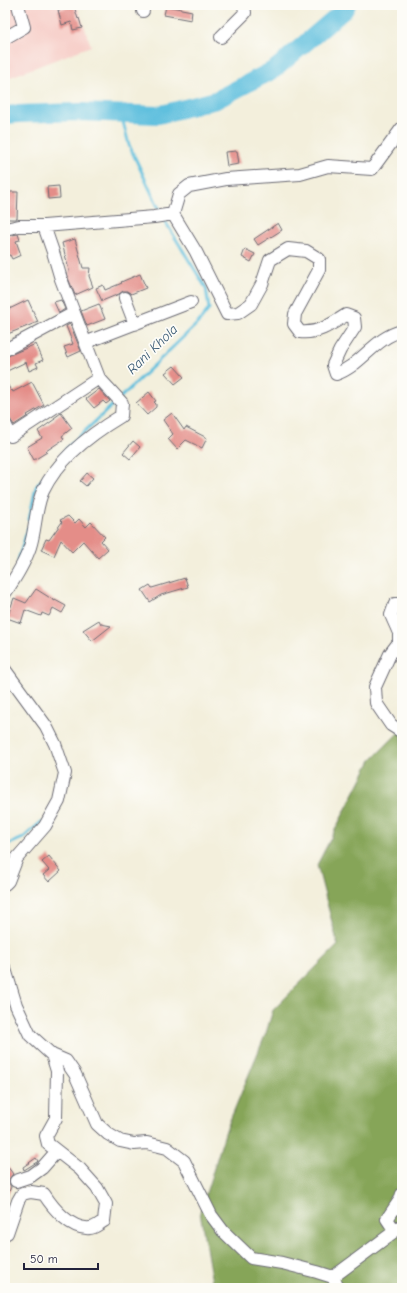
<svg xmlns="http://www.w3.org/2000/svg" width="407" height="1293" viewBox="0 0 407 1293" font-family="'Comic Neue',sans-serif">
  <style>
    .built { fill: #f7d0ca }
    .forest { fill: #86a558; stroke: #54644a }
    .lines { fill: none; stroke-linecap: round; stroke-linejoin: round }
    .stream { stroke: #60c0de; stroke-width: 3 }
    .river { stroke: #60c0de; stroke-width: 18 }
    .building { fill: #e48d88 }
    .minor-casing { stroke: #6b6a73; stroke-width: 14 }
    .minor { stroke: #fff; stroke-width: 12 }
    .labels { text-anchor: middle; stroke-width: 3.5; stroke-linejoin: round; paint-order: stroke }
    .water-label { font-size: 14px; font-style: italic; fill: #385974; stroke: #fdfcf7 }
  </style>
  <rect width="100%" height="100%" fill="#fdfcf7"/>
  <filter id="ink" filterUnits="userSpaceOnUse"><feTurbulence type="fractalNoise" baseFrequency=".025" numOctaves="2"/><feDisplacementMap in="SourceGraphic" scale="8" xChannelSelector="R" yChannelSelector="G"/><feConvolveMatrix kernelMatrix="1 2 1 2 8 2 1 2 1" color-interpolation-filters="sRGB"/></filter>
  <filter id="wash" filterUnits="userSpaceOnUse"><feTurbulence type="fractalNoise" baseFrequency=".012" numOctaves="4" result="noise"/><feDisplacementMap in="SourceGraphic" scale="16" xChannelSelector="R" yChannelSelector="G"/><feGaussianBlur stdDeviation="0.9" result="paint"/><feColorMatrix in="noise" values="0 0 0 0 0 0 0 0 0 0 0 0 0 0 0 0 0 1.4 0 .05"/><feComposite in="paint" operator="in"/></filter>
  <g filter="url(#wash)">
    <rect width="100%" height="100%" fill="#f3efdc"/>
    <!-- built -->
    <path class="built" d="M20,5H77L91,46L5,79V8Z"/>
    <!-- forest -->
    <path class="forest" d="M402,729V1288H213L200,1212L226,1130L266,1033L273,1010L338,945L317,865L371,760Z"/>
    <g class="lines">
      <!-- stream -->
      <path class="stream" d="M121,114L129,145L161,213
        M121,397L199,322L209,309L206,288L163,218
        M62,454L70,445L117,401
        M29,520L36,487L47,473
        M18,561L28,528
        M5,846L23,838L41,822"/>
      <!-- river -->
      <path class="river" d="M5,115L19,114L79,112L158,115L216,100L275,69L344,10L347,5"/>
    </g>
    <g id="blocks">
      <!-- building -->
      <path class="building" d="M74,6L78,19L79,18L82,28L73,30L71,22L62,25L58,10Z
        M166,6L192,11L191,20L164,15Z
        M237,151L239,164L227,166L225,152Z
        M59,186L60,198L48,199L47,187Z
        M7,192H18L17,219H6Z
        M278,223L282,230L258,245L254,239Z
        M18,234L20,240L16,241L21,255L12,259L10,255L5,256V236Z
        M75,239L83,268H90L89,276L93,287L75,295L68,278L69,270L62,243Z
        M245,249L255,254L251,262L242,257Z
        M140,274L146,288L131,294L127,291H123L119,294L102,301L96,288L103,285L105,290L122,283L121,282Z
        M28,300L38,322L5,335V311Z
        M61,300L65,309L59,313L54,302Z
        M99,304L105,319L87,326L81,311Z
        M70,324L81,351L68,357L64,347L73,344L66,326Z
        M36,344L43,360L36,363L38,367L29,371L26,362L5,372V357Z
        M174,366L184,377L175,384L165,373Z
        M5,380L11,391L12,390L13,392L32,382L44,405L27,415L28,416L14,425L9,418L5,417Z
        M99,389L110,401L106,404L103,401L94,408L86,399Z
        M149,392L156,401L154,402L156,404V407L147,415L136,403Z
        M61,413L72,428L62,436L64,439L46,451L47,452L34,460L27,447L42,438L38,431L55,419L54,418Z
        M172,413L184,430L186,427L207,438L202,448L186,440L177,449L168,439L173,434L163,420Z
        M133,441L140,447L130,459L123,453Z
        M87,473L93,478L86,486L80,481Z
        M68,516L75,523L79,519L86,527L91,522L105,537L101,541L108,549L98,558L83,541L72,552L61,540L54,556L41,550L46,539L49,540L62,522L60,520Z
        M185,578L188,587L161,595L150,602L142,590L150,585L152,588Z
        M36,589L55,601V600L66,606L62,613L53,608L49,616L42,613L41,616L25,610L21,623L7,618L14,598L26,603Z
        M99,620L101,624L111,626L92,641L83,630Z
        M49,856L61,871L49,882L43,875L49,870L42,862Z
        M36,1158L38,1161L37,1162L24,1170L23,1167Z
        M5,1163L13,1174L9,1179V1183L11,1187L5,1201Z"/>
    </g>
  </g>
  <g filter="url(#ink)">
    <use href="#blocks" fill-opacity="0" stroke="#6b6a73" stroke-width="1"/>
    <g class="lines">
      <!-- minor casing -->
      <g class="minor-casing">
        <path id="minor" d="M143,5V11
          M221,37L245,13L244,5
          M5,38L24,27L18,5
          M402,128L372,169L328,166L300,174L226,179L189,186L179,194L173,214L196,252L227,314L238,313L251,304L262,284L270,260L288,249L306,251L319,259V270L295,314L294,324L300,332C318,334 332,324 346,315L354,318L355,327L340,350L333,365L336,374C361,366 375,337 402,331
          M5,229L19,226H44L154,217L173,214
          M125,298L135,324
          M87,342L191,302
          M5,350L74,313
          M5,424L11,436L99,378
          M5,593C14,580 25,562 30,547C36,529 35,508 43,491C58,459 91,434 121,416L122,403L99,378L61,279L53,252L44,226
          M402,604H395L391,615L399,633V642L390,654L375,687L376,703L391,725L402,732
          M5,670L46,726L55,744L65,773L59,801L45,826L17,858L8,881L5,884
          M5,969L16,1005L30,1035L52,1055L66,1061L75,1074L97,1124L108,1134L120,1141L134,1144L147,1143L167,1148L184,1161L211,1215L223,1231L251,1258L282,1263L317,1272L333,1277L338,1288
          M16,1181L31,1176L42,1168L57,1151
          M395,1231L387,1219L400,1200L402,1194
          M5,1234L7,1233L18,1201L22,1194L31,1192L44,1194C53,1208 71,1230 90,1228C95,1228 100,1223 104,1221L106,1204L97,1188L80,1169L48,1144L46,1136L56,1118L57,1071L52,1055
          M333,1277L395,1231L402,1225"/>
      </g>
      <!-- minor -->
      <use href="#minor" class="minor"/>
    </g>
  </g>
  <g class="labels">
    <!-- water labels -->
    <g class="water-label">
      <text transform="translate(152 349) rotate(-44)" y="5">Rani Khola</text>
    </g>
  </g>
  <!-- margin -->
  <rect width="407" height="1293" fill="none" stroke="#fdfcf7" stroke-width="20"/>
  <!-- scale -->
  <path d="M24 1263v6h74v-6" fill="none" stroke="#22223b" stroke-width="2"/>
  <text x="30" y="1263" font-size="12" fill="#22223b" stroke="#fdfcf7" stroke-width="3" paint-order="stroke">50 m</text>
</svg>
